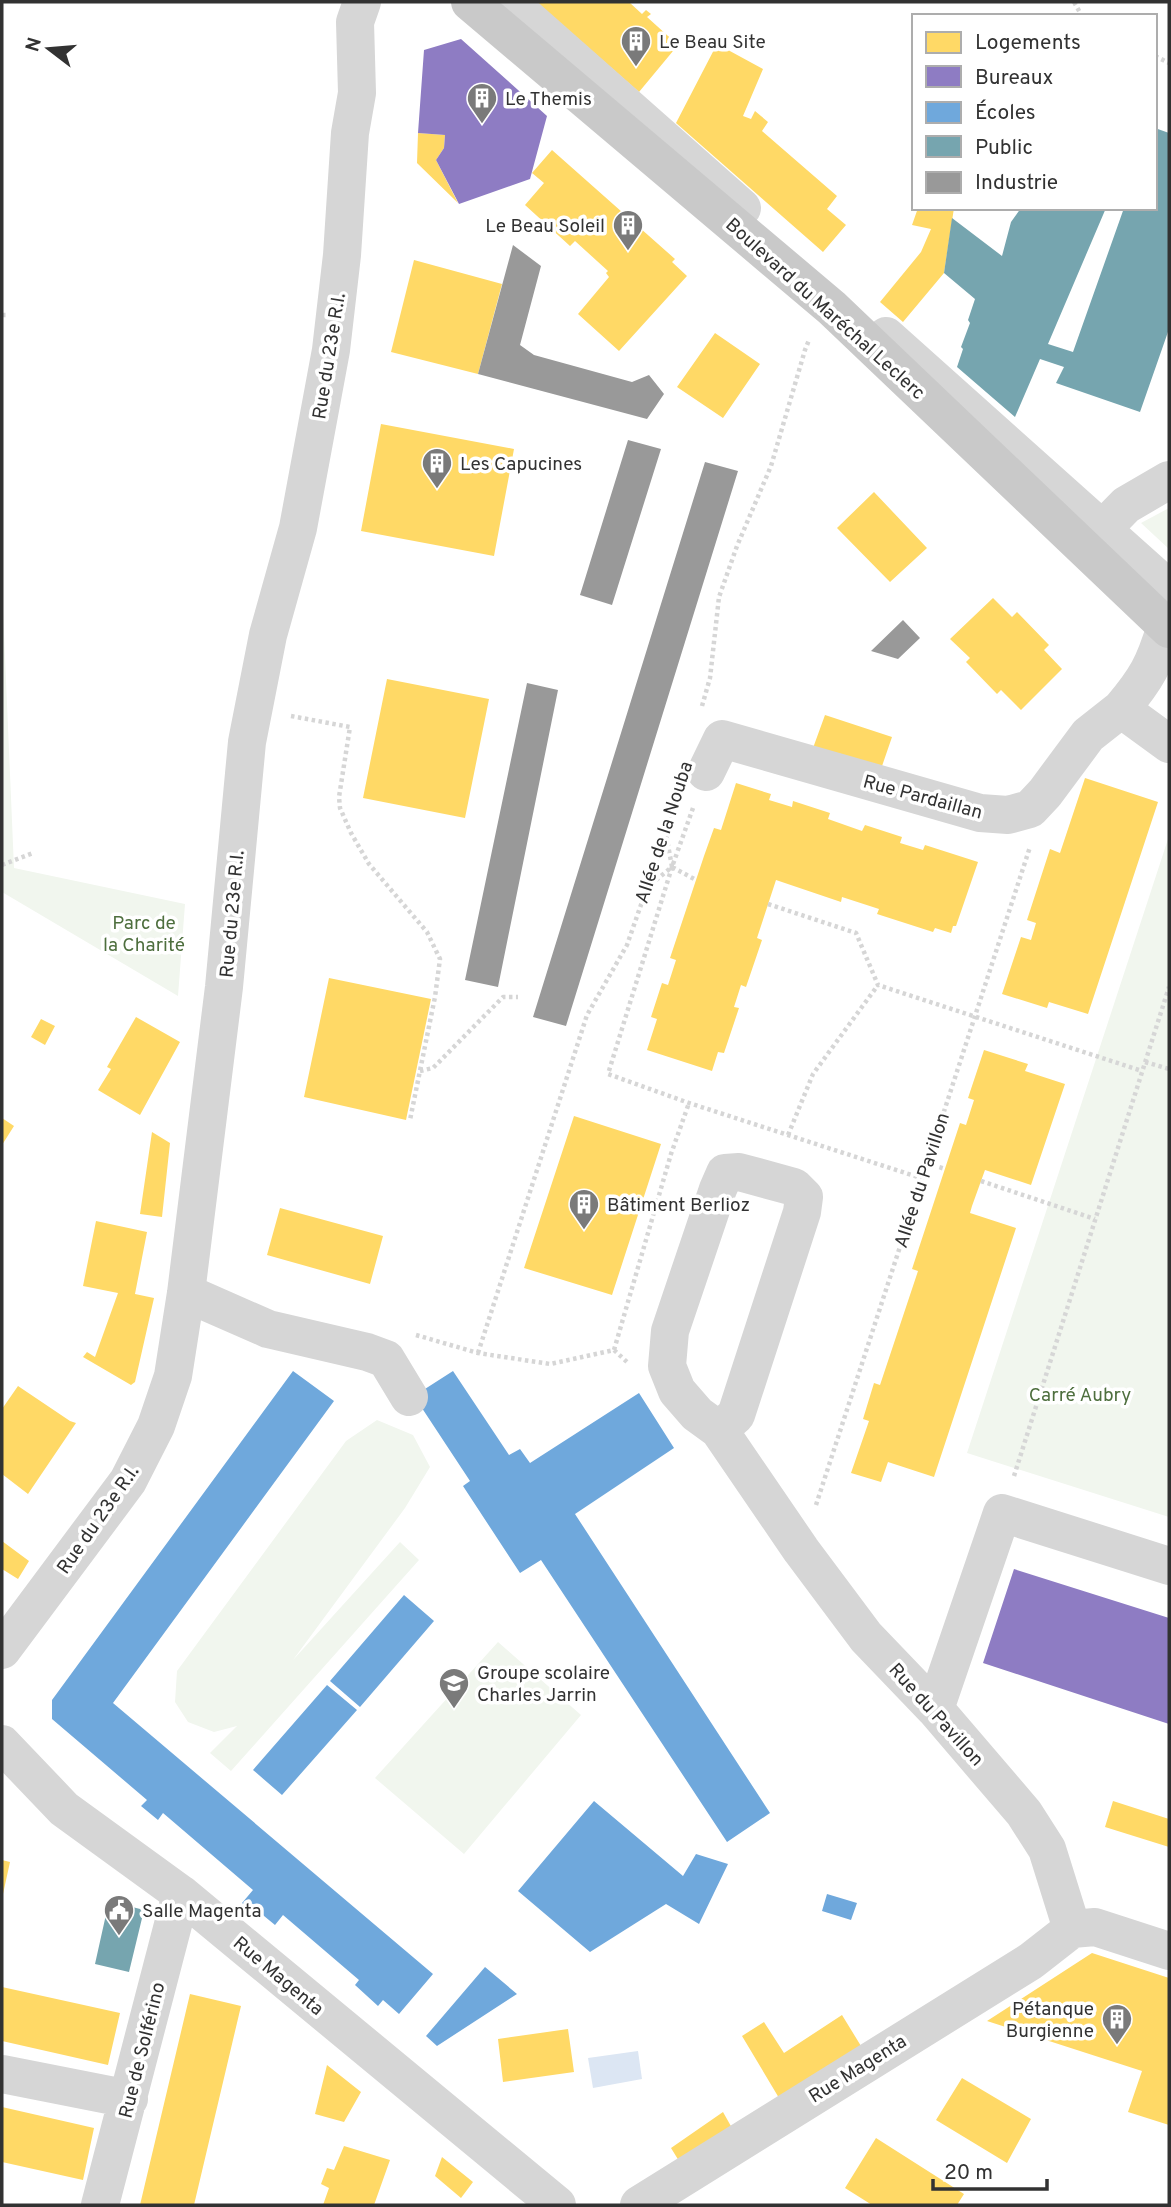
<svg xmlns="http://www.w3.org/2000/svg" width="1171" height="2207" viewBox="0 0 1171 2207" font-family="Overpass,sans-serif">
  <style>
    .green { fill: #f1f6ee }
    .water { fill: #dce6f3 }
    .homes { fill: #ffd966 }
    .offices { fill: #8e7cc3 }
    .schools { fill: #6fa8dc }
    .public { fill: #76a5af }
    .industry { fill: #999 }
    .lines { fill: none; stroke-linecap: round; stroke-linejoin: round }
    .path { stroke: #d6d6d6; stroke-width: 4.5; stroke-dasharray: 3.5 3.5; stroke-linecap: butt }
    .minor { stroke: #d6d6d6; stroke-width: 38 }
    .major { stroke: #c9c9c9; stroke-width: 38 }
    .labels { text-anchor: middle; stroke-width: 7; stroke-linejoin: round; paint-order: stroke }
    .poi-label { font-size: 19px; fill: #323232; stroke: #fff; text-anchor: start }
    .street-label { font-size: 19px; fill: #323232; stroke: #fff }
    .park-label { font-size: 19px; fill: #4e6f3e; stroke: #fff }
  </style>
  <rect width="100%" height="100%" fill="#fff"/>
  <!-- green -->
  <path class="green" d="M1169,508V549L1141,523Z
    M2,586L14,868L185,904L178,996L2,892Z
    M1169,836V1517L967,1453Z
    M377,1420L413,1435L430,1467L405,1508L293,1660L400,1542L419,1560L231,1771L210,1753L237,1726L214,1732L188,1722L175,1702L177,1671L346,1441Z
    M498,1642L581,1715L464,1854L375,1778Z"/>
  <!-- water -->
  <path class="water" d="M638,2051L642,2079L593,2088L588,2058Z"/>
  <!-- homes -->
  <path class="homes" d="M536,2H629L642,14L646,10L651,14L647,17L678,45L639,92Z
    M717,44L763,69L743,116L751,119L755,111L768,122L762,131L837,196L827,209L846,225L823,252L676,123Z
    M418,133L445,135L444,148L436,160L458,203L417,163Z
    M552,150L675,259L672,262L687,276L619,351L578,314L609,277L606,273L608,271L575,241L570,246L525,205L544,183L532,173Z
    M918,208H954L944,273L903,322L880,302L921,252L931,229L912,225Z
    M414,260L502,284L478,374L391,352Z
    M715,333L760,364L723,418L677,387Z
    M381,424L514,449L494,556L361,531Z
    M874,492L927,548L890,582L837,528Z
    M993,598L1012,617L1017,612L1049,645L1044,650L1062,669L1021,710L1001,690L997,694L966,662L970,658L950,639Z
    M387,679L489,699L465,818L363,798Z
    M825,715L892,737L881,769L813,748Z
    M1085,778L1158,802L1088,1014L1049,1002L1047,1008L1002,994L1021,937L1031,940L1036,923L1027,920L1050,849L1060,853Z
    M736,783L771,794L769,800L792,807L793,801L830,813L828,819L862,831L865,825L902,837L900,843L923,850L925,845L978,862L956,926H953L951,933L935,928L933,932L877,914L879,909L842,897L841,902L776,880L757,938L762,940L746,987L741,985L734,1007L739,1008L724,1053L718,1052L712,1071L647,1050L657,1019L651,1017L662,983L668,985L676,960L670,958L704,856L714,828L721,830Z
    M329,978L431,999L406,1120L304,1097Z
    M136,1017L180,1042L140,1115L98,1090L111,1069L107,1067Z
    M41,1019L55,1026L45,1045L31,1037Z
    M984,1050L1028,1064L1025,1071L1065,1084L1031,1185L985,1170L972,1206L970,1213L1016,1228L934,1477L888,1462L881,1482L851,1473L869,1421L863,1419L874,1383L880,1385L918,1271L912,1269L960,1123L966,1125L974,1100L968,1098Z
    M574,1116L661,1144L612,1295L524,1268Z
    M2,1118L14,1126L2,1145Z
    M152,1132L170,1143L162,1217L140,1214Z
    M280,1208L383,1236L370,1284L267,1255Z
    M96,1221L147,1232L135,1294L154,1298L135,1382L131,1385L83,1357L87,1352L95,1357L118,1293L83,1286Z
    M18,1386L70,1421L76,1423L28,1494L2,1474V1409Z
    M2,1541L29,1561L18,1579L2,1569Z
    M1113,1801L1169,1819V1847L1105,1827Z
    M2,1860L10,1862L3,1894H2Z
    M1092,1953L1169,1978V2125L1128,2112L1142,2071L987,2021Z
    M2,1987L120,2013L108,2065L2,2041Z
    M190,1994L241,2006L194,2205H140Z
    M842,2015L861,2046L779,2098L742,2036L764,2022L784,2053Z
    M568,2029L574,2072L503,2082L498,2039Z
    M327,2065L361,2092L344,2122L315,2114Z
    M962,2078L1031,2119L1007,2163L936,2120Z
    M2,2107L94,2128L83,2180L2,2162Z
    M723,2112L732,2128L679,2161L671,2148Z
    M876,2138L964,2194L957,2205H872L845,2188Z
    M344,2146L390,2160L374,2205H323L329,2188L321,2184L327,2168L334,2170Z
    M442,2157L473,2182L461,2198L435,2176Z"/>
  <!-- offices -->
  <path class="offices" d="M461,39L547,116L530,179L459,204L436,160L444,148L445,135L418,133L424,50Z
    M1014,1569L1169,1618V1724L983,1663Z"/>
  <!-- schools -->
  <path class="schools" d="M293,1371L334,1401L113,1703L433,1974L399,2014L383,2000L378,2006L355,1985L359,1980L283,1915L275,1925L253,1907L251,1910L242,1903L253,1890L163,1813L158,1820L141,1806L147,1800L52,1719V1700Z
    M453,1371L509,1455L520,1449L530,1463L639,1393L674,1448L575,1514L770,1813L727,1842L541,1560L520,1573L463,1486L470,1481L414,1396Z
    M404,1595L434,1621L360,1707L330,1681Z
    M327,1685L357,1710L282,1795L253,1770Z
    M594,1801L683,1876L696,1854L728,1864L699,1924L666,1904L590,1952L518,1891Z
    M827,1894L857,1903L851,1920L822,1911Z
    M485,1967L517,1994L437,2046L426,2036Z"/>
  <!-- public -->
  <path class="public" d="M1155,128L1169,133V329L1140,412L1056,383L1064,367L1040,359L1015,417L957,367L963,349L961,347L970,323L968,320L975,299L944,273L952,218L1002,256L1011,222L1021,208H1106L1048,344L1073,352L1124,208H1155Z
    M109,1901L144,1910L129,1972L95,1964Z"/>
  <!-- industry -->
  <path class="industry" d="M513,245L541,266L520,345L534,355L632,382L649,375L664,394L647,419L478,374Z
    M628,440L661,449L612,605L580,595Z
    M705,462L738,471L566,1026L533,1017Z
    M903,620L920,638L898,659L871,651Z
    M527,683L558,690L498,987L465,980Z"/>
  <g class="lines">
    <!-- path -->
    <path class="path" d="M1074,2L1082,16
      M1155,56L1169,63
      M2,315H8
      M702,706L710,678L719,597L737,546L771,466L805,350L809,340
      M291,716L350,727L339,797L340,808L351,833L369,864L427,932L440,959L435,997L410,1120
      M693,808L672,867L696,880
      M2,865L33,853
      M672,867L608,1074L689,1103L921,1178
      M645,889L672,867L666,834
      M768,904L856,933L878,985L1142,1071
      M1145,1062L1169,1069
      M420,1071L433,1068L503,997H518
      M788,1135L813,1074L878,985
      M926,1163L945,1169
      M981,1181L1095,1219
      M416,1335L478,1353L550,1364L614,1350L628,1363
      M614,1350L671,1154L689,1103
      M478,1353L587,1015L627,945L666,833L676,795
      M1014,1476L1169,987
      M816,1505L1030,847"/>
    <!-- minor -->
    <path class="minor" d="M509,2L742,208
      M886,336L1169,589
      M1086,546L1126,505L1169,480
      M1166,626C1154,665 1147,678 1121,709L1169,744
      M706,772L722,739L980,813L1008,815L1030,809L1045,793L1088,735L1121,709
      M739,1172L794,1187L804,1197L802,1212L736,1415L719,1430L697,1414L677,1391L667,1366L670,1331L718,1189L725,1173Z
      M186,1293L268,1329L367,1352L386,1359L409,1397
      M719,1430L801,1550L866,1637L935,1709L1024,1813L1047,1849L1072,1929
      M2,1650L128,1481L156,1426L173,1376L186,1293L224,987L247,742L268,635L298,528L331,350L342,255L350,133L357,93L355,22L362,2
      M935,1709L1002,1513L1169,1566
      M2,1744L64,1809L181,1894L557,2205
      M1072,1929L1095,1927L1169,1951
      M2,2074L129,2099
      M100,2205L181,1894
      M639,2205L1031,1961L1072,1929"/>
    <!-- major -->
    <path class="major" d="M470,2L832,308L1169,629"/>
  </g>
  <!-- icons -->
  <defs>
    <g id="building-pin" transform="scale(1.575)"><path d="M0 17L-7.5 6A9.5 9.5 0 1 1 7.5 6Z" fill="#7a7a7a" stroke="#fff"/><path d="M-4-6H4V6H1V3H-1V6H-4ZM-2.5-4.3h1.7v1.8h-1.7ZM.8-4.3h1.7v1.8H.8ZM-2.5-1h1.7V.8h-1.7ZM.8-1h1.7V.8H.8Z" fill="#fff"/></g>
    <g id="school-pin" transform="scale(1.575)"><path d="M0 17L-7.5 6A9.5 9.5 0 1 1 7.5 6Z" fill="#7a7a7a" stroke="#fff"/><path d="M0-5L7-2L0 1L-7-2ZM-4 1L0 2.5L4 1V4Q0 6-4 4Z" fill="#fff"/></g>
    <g id="civic-pin" transform="scale(1.575)"><path d="M0 17L-7.5 6A9.5 9.5 0 1 1 7.5 6Z" fill="#7a7a7a" stroke="#fff"/><path d="M-.6-6.5H3V-4.5H.6V-3L4-1V1h2V6H-6V1h2V-1L-.6-3ZM-1.2 2.5V6h2.4V2.5Z" fill="#fff"/></g>
  </defs>
  <g fill-rule="evenodd">
    <use href="#building-pin" x="636" y="41"/>
    <use href="#building-pin" x="482" y="98"/>
    <use href="#building-pin" x="628" y="225"/>
    <use href="#building-pin" x="437" y="463"/>
    <use href="#building-pin" x="584" y="1204"/>
    <use href="#school-pin" x="454" y="1683"/>
    <use href="#civic-pin" x="119" y="1910"/>
    <use href="#building-pin" x="1117" y="2019"/>
  </g>
  <g class="labels">
    <!-- poi labels -->
    <g class="poi-label">
      <text x="659" y="48">Le Beau Site</text>
      <text x="505" y="105">Le Themis</text>
      <text x="605" y="232" text-anchor="end">Le Beau Soleil</text>
      <text x="460" y="470">Les Capucines</text>
      <text x="607" y="1211">Bâtiment Berlioz</text>
      <text x="477" y="1679">Groupe scolaire<tspan x="477" dy="22">Charles Jarrin</tspan></text>
      <text x="142" y="1917">Salle Magenta</text>
      <text x="1094" y="2015" text-anchor="end">Pétanque<tspan x="1094" dy="22">Burgienne</tspan></text>
    </g>
    <!-- street labels -->
    <g class="street-label">
      <text transform="translate(826 308) rotate(42)" y="7">Boulevard du Maréchal Leclerc</text>
      <text transform="translate(328 356) rotate(-81)" y="7">Rue du 23e R.I.</text>
      <text transform="translate(923 796) rotate(15)" y="7">Rue Pardaillan</text>
      <text transform="translate(663 832) rotate(-72)" y="7">Allée de la Nouba</text>
      <text transform="translate(231 914) rotate(-85)" y="7">Rue du 23e R.I.</text>
      <text transform="translate(921 1180) rotate(-72)" y="7">Allée du Pavillon</text>
      <text transform="translate(97 1519) rotate(-55)" y="7">Rue du 23e R.I.</text>
      <text transform="translate(937 1714) rotate(48)" y="7">Rue du Pavillon</text>
      <text transform="translate(279 1975) rotate(40)" y="7">Rue Magenta</text>
      <text transform="translate(141 2050) rotate(-76)" y="7">Rue de Solférino</text>
      <text transform="translate(857 2068) rotate(-32)" y="7">Rue Magenta</text>
    </g>
    <!-- park labels -->
    <g class="park-label">
      <text x="144" y="929">Parc de<tspan x="144" dy="22">la Charité</tspan></text>
      <text x="1080" y="1401">Carré Aubry</text>
    </g>
  </g>
  <!-- border -->
  <rect width="1171" height="2207" fill="none" stroke="#323232" stroke-width="7"/>
  <!-- legend -->
  <rect x="912" y="14" width="245" height="196" fill="#ffffff" stroke="#adadad" stroke-width="2"/>
  <rect x="926" y="32" width="35" height="21" fill="#ffd966" stroke="#adadad" stroke-width="2"/>
  <text x="975" y="49" font-size="21" fill="#323232">Logements</text>
  <rect x="926" y="66" width="35" height="21" fill="#8e7cc3" stroke="#adadad" stroke-width="2"/>
  <text x="975" y="84" font-size="21" fill="#323232">Bureaux</text>
  <rect x="926" y="102" width="35" height="21" fill="#6fa8dc" stroke="#adadad" stroke-width="2"/>
  <text x="975" y="119" font-size="21" fill="#323232">Écoles</text>
  <rect x="926" y="136" width="35" height="21" fill="#76a5af" stroke="#adadad" stroke-width="2"/>
  <text x="975" y="154" font-size="21" fill="#323232">Public</text>
  <rect x="926" y="172" width="35" height="21" fill="#999999" stroke="#adadad" stroke-width="2"/>
  <text x="975" y="189" font-size="21" fill="#323232">Industrie</text>
  <!-- north arrow -->
  <g transform="translate(49 49) rotate(286)" stroke="#ffffff" stroke-width="5" paint-order="stroke">
  <path d="M0-5L12 26L0 18L-12 26Z" fill="#323232"/>
  <text y="-10" font-size="19" font-weight="bold" text-anchor="middle" fill="#323232">N</text>
  </g>
  <!-- scale -->
  <path d="M933 2179v10h114v-10" fill="none" stroke="#323232" stroke-width="3.5"/>
  <text x="944" y="2179" font-size="21" fill="#323232" stroke="#ffffff" stroke-width="5" paint-order="stroke">20 m</text>
</svg>
